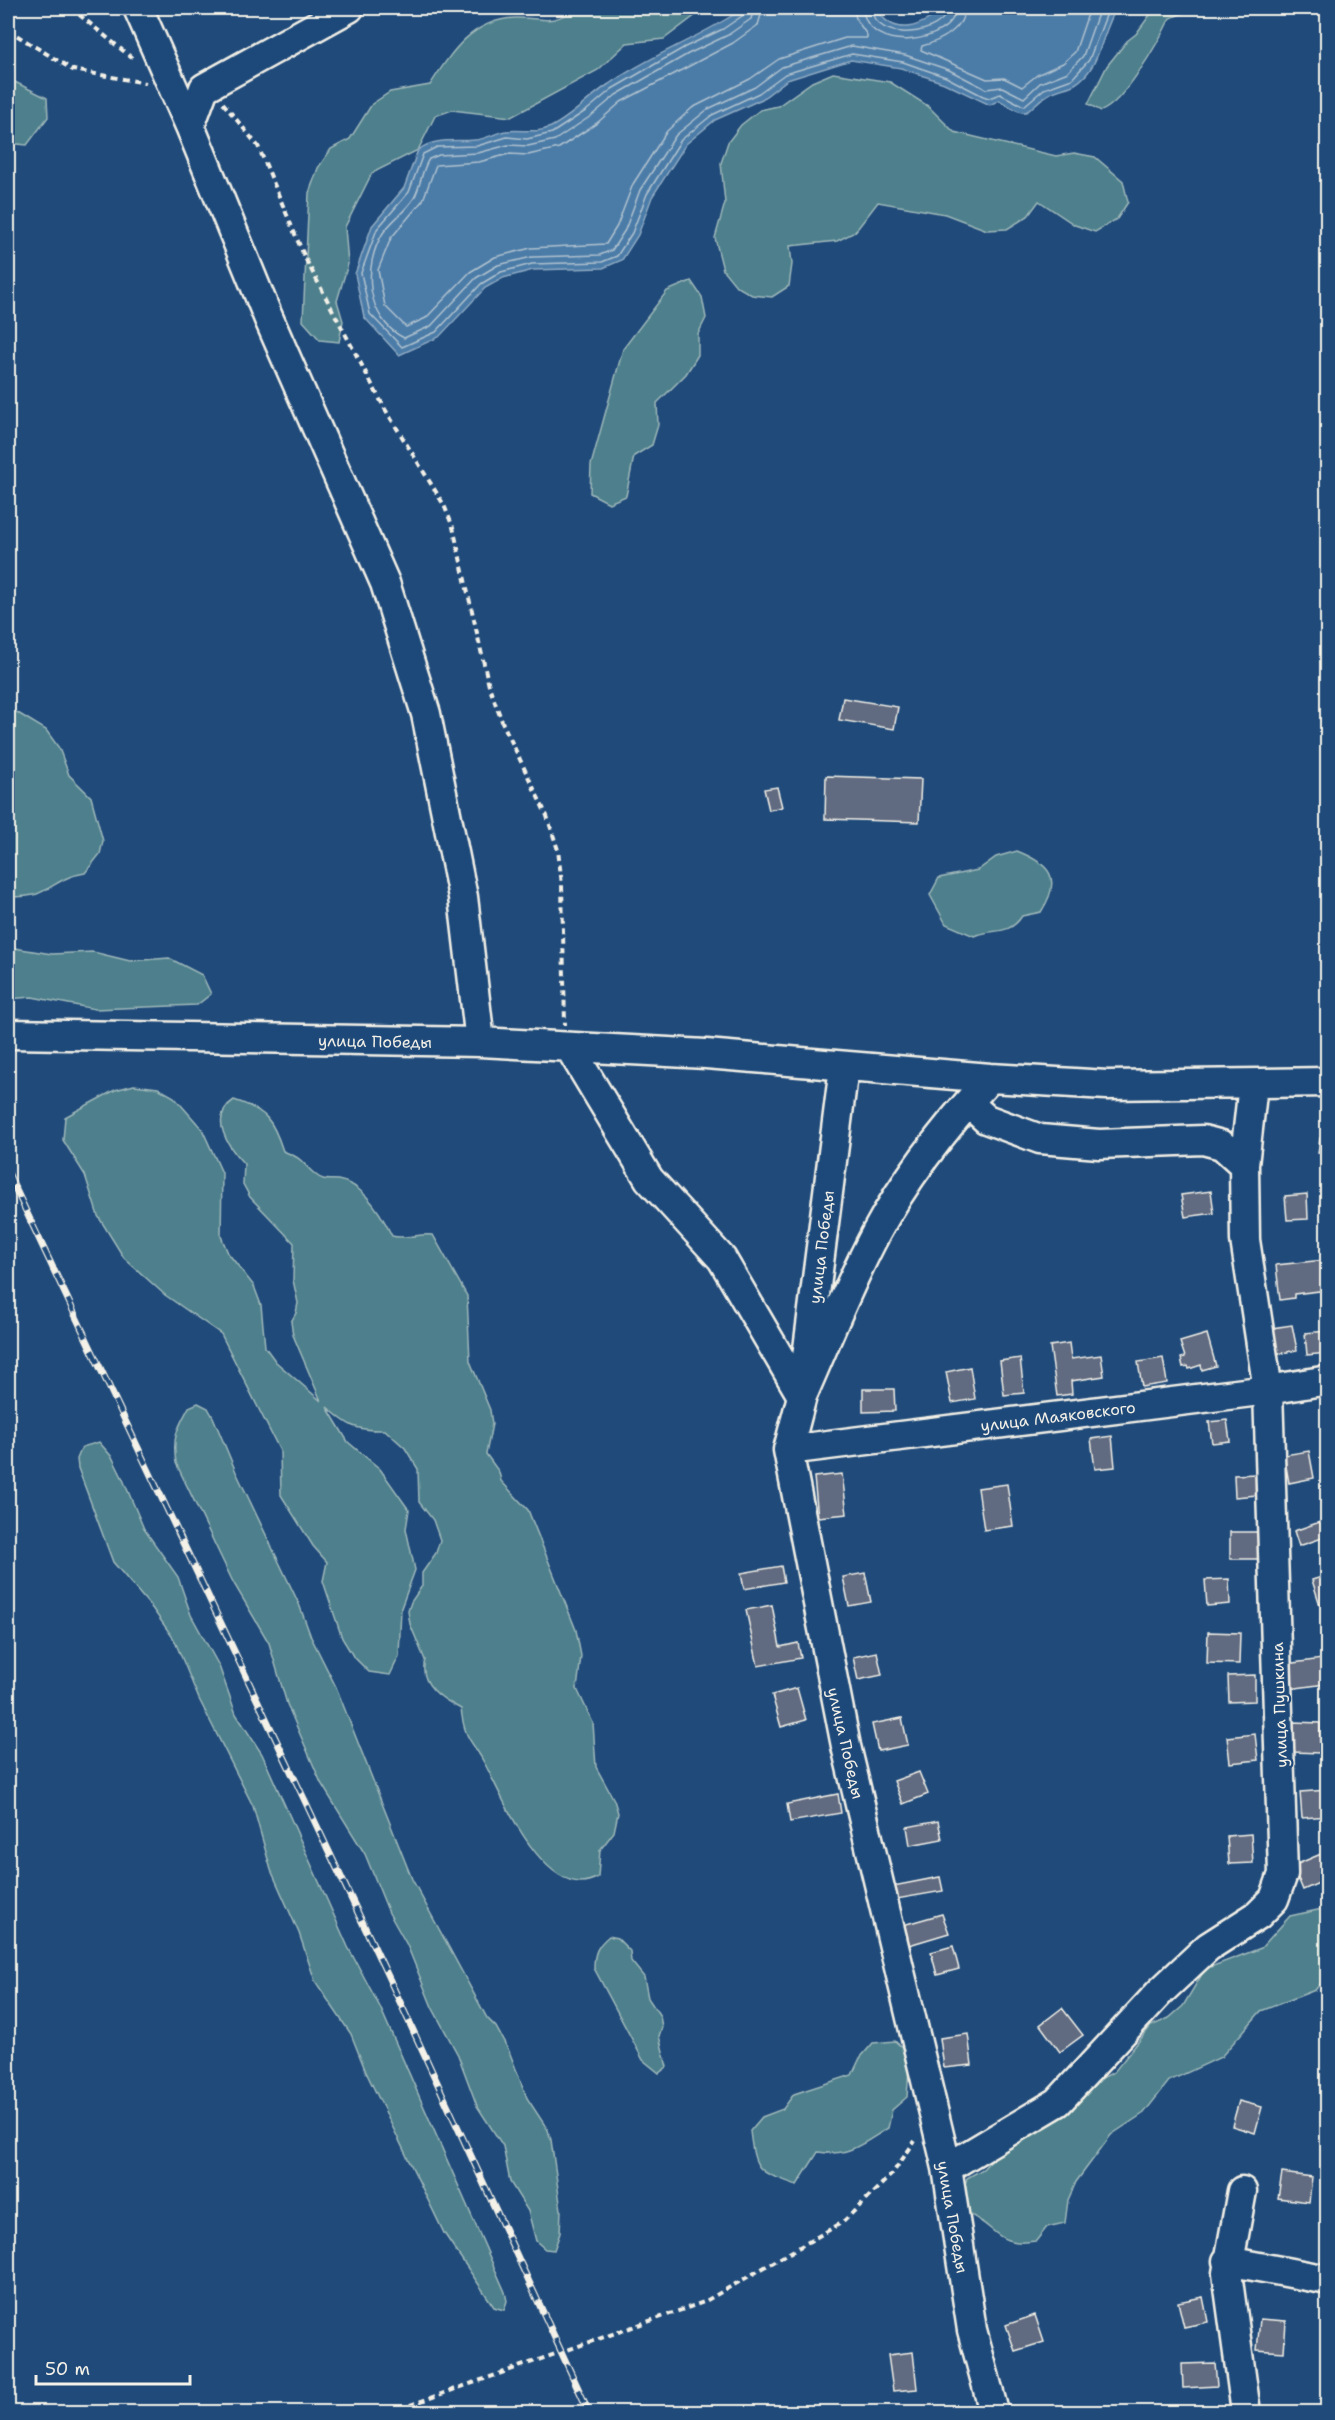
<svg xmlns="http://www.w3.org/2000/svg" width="1335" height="2420" viewBox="0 0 1335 2420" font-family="'Shantell Sans',sans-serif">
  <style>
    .green { fill: #4d808c; stroke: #a0b8ba; stroke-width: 1.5 }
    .water { fill: #4b7ba8; stroke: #8faac2; stroke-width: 1.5 }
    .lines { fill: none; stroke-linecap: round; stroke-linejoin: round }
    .shore { stroke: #b0c2ce; stroke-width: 1.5 }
    .building { fill: #606b80; stroke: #f4f1e8; stroke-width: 1.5 }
    .minor-casing { stroke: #f4f1e8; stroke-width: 33 }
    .path { stroke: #f4f1e8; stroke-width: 4; stroke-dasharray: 6 4.5; stroke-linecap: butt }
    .minor { stroke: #1f4a7a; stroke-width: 28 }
    .rail-casing { stroke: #f4f1e8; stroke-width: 7 }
    .rail { stroke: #1f4a7a; stroke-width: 4.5; stroke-dasharray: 14; stroke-linecap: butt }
    .labels { text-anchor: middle; stroke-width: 4.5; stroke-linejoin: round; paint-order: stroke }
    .street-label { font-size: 16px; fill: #f4f1e8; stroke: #1f4a7a }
  </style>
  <rect width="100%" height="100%" fill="#1f4a7a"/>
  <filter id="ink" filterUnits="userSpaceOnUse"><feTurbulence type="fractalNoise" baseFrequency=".0167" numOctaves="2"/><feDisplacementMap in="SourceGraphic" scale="12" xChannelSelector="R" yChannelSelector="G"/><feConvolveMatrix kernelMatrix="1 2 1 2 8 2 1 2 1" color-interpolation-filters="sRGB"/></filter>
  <g filter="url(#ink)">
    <!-- green -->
    <path class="green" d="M576,8H720L715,11L696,15L664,39L627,43L598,70L511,117L452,110L435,116L418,150L372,173L345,227L348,264L337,301L343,321L339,342L320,340L303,321L309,193L318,168L331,149L350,139L372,104L390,92L430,85C451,53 471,20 515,18C546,17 549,27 576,8Z
      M1155,8H1197L1170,18C1159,41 1124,103 1101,111L1088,104L1107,66L1127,41L1136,34Z
      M833,73L890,82L928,106L954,132L1056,156L1074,153L1095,157L1123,181L1128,202L1117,219L1095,232L1075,225L1039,201L1028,216L1007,229L987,230L945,214L878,202L855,232L837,241L790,246L792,264L789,286L772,297L752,295L736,286L723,270L715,238L725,203L721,163L728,142L741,125L760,110L778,106L812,82Z
      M8,80H11L47,98L48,117L27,145L8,143Z
      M691,281L702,297L706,318L698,334V355L686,374L657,403L658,425L652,445L634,456L626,496L609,503L590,493L591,465L623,349L667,291Z
      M8,707L46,730L59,748L69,775L91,797L103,841L100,854L85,873C60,877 57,886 37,894C28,897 17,897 8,897Z
      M1017,851C1050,864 1063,878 1041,912L1022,916C1009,936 994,928 974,936L946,924L930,895L939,878L978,870L996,857Z
      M8,947L52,954L93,952L130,961L169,958L202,975L211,994L197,1005L95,1009L32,997L8,999Z
      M134,1085L158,1088L174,1097L202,1129L222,1173L221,1236L228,1253L254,1286L261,1305L265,1347L276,1362L321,1401L293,1335L291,1322L296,1313L298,1303L293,1280L294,1243L250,1197L243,1184L244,1164C228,1147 208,1117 234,1100C266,1110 273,1120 283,1151C306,1160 300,1162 316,1175C324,1182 330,1179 338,1180C364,1184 382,1215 392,1236C405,1240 419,1233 433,1235L467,1296L470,1361L490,1410L492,1424L486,1454L499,1472L501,1481L528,1510L576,1630L581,1656L577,1689L593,1723L596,1767L614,1800L618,1813L614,1832L600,1850L598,1877C548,1906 503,1799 486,1766C473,1740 465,1743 461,1709C442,1699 418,1684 425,1660L410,1624L408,1611L411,1602L422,1586V1573L436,1553L440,1540L433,1520L419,1502L418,1469L405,1448L385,1430C356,1431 348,1426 327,1407L348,1442L380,1469L409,1510L406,1529L415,1570L401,1608L399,1656L390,1675L369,1672L353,1656L342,1638L323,1581L327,1562L313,1546L281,1495L280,1451L221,1334L165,1295L124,1258L98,1216L85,1175L63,1140L65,1117L115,1090Z
      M198,1403L208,1408L213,1417L236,1472L299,1604L311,1637L336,1687L412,1879L487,2018L496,2027L509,2051L527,2098L548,2130L551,2140L561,2210L560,2233L554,2250L545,2249L536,2241L528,2211L510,2182L503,2146L477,2106L458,2055L432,2007L407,1945L389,1913L365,1854L321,1783L287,1704L269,1643L233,1582L176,1463C172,1437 177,1429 189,1407Z
      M99,1442L112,1457L122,1477L144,1529L178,1577L191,1615L219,1666L236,1714L262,1754L348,1947L380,2007L505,2292L507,2301L504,2310L494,2307L444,2233L366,2072L351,2034L315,1981L299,1933L271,1870L253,1806L199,1699L174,1639L152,1608L113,1562L78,1468L77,1459L82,1447Z
      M1327,1908V1976L1315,1990L1261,2011L1221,2057L1169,2081L1144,2113L1111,2135L1076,2182L1068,2200L1065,2223L1047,2227L1036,2241C996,2247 999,2229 969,2214L961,2196L967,2178L983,2169L1010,2140L1077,2091L1114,2072L1151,2026L1169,2018L1183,2006L1205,1969L1261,1948L1290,1916Z
      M609,1936L617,1938L630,1951L631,1961L644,1977L648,1998L660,2016L662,2027L659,2036L667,2067L659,2073L643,2060L594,1968C594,1953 597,1946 609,1936Z
      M895,2041L910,2055L907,2097L892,2110L888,2128C862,2144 849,2157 818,2152L797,2185C759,2171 755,2174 750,2131L762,2117L783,2109L794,2094L852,2075L860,2058L873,2043Z"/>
    <!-- water -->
    <path class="water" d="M744,8H875C896,40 921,26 946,8H1117C1101,31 1102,68 1075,84C1068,88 1057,89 1049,94C1022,109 1035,123 999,100L990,105L944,83L901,68L851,60L787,80L762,99L715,120L686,144L652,197L638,235L622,260L603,268L533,270L503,278L485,288L439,337L399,355L364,317L355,274L372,226L404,188L418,150C436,137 454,142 475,140C486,139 495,133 506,131C521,129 536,134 551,127C573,116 589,97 609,84C652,54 702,37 744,8Z"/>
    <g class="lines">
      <!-- shore -->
      <path class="shore" d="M747,8L745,14L723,29L685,47L612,89L587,110L552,133L527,139L507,137L477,146L437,147L423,154L409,192L377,229L361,273L370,314L402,347L436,332L481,284L501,272L532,264L602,262L617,256L632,233L647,194L681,140L712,115L759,93L785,74L852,54L903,62L946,77L983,96L989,98L1000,94L1024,106L1044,89L1072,79L1089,60L1109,8
        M754,8L751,19L728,35L688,54L616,95L591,116L555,140L528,146L508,145L478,153L439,155L429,159C421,171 421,186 414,198C406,211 392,220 383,233C362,266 366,319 404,338L431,326L476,278L498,265L532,257L600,255L612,250L625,230L640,190L676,135L708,109L755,87L782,67L852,46L905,55L949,70L986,89L1002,87L1024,98L1040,83L1068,72L1083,56L1100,8
        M763,8L758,25L733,43L621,102L597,123L559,148L528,155L509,154L479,162L436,165L423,200L391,238L378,270L385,306L406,327L426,318L470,272L495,257L531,248L606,244L617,226L633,184L667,131L692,108L750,79L779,59L845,38H867V35L856,19L854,8
        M863,8C866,56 954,44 956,8
        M871,8C875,45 945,35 948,8
        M965,8C964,29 941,41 922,46L921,50L987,79L1004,78L1022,87L1037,75L1063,63L1075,52L1090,8"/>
    </g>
    <!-- building -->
    <path class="building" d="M843,698L898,707L894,729L839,720Z
      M826,776L921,779L919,822L825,819Z
      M777,787L782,807L769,810L764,789Z
      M1320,1138L1328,1139V1154L1318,1153Z
      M1211,1191L1214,1213L1185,1217L1181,1195Z
      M1307,1194L1308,1219L1287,1220L1285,1196Z
      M1324,1260L1328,1290L1294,1294V1298L1280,1300L1276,1265Z
      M1292,1325L1297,1350L1277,1354L1272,1328Z
      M1328,1331V1353L1307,1355L1305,1333Z
      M1207,1334L1216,1366L1202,1370L1201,1365L1189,1369L1188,1366L1183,1367L1181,1358L1185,1357L1180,1342Z
      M1069,1343L1071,1359L1101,1355L1104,1376L1071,1381L1072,1394L1057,1396L1050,1346Z
      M1020,1358L1024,1393L1004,1395L1000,1361Z
      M1163,1358L1167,1383L1142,1387L1138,1362Z
      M970,1367L975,1399L952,1403L946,1372Z
      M863,1389H894L895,1411L863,1412Z
      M1227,1420L1230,1441L1212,1443L1209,1422Z
      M1112,1436L1115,1467L1095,1469L1091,1439Z
      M1309,1451L1314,1478L1289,1483L1284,1455Z
      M842,1474L847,1514L818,1517L814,1477Z
      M1256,1474L1257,1495L1235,1497L1234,1475Z
      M1007,1484L1013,1526L984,1530L978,1488Z
      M1320,1522L1325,1537L1299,1546L1294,1531Z
      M1230,1532H1258L1259,1559H1230Z
      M781,1566L784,1582L744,1589L741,1573Z
      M865,1573L871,1602L849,1606L843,1577Z
      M1328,1575V1602L1320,1605L1312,1580Z
      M1229,1579L1230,1604L1207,1606L1205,1580Z
      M772,1605L780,1647L798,1643L801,1658L758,1666L746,1610Z
      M1208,1632L1240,1633L1239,1664L1207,1663Z
      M877,1652L882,1675L858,1680L853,1657Z
      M1322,1659L1325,1684L1289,1689L1286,1664Z
      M1255,1675V1701L1229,1702L1228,1676Z
      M797,1688L806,1720L781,1727L772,1695Z
      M902,1718L908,1745L878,1751L872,1724Z
      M1293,1722L1320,1723V1753L1293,1752Z
      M1255,1734L1258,1760L1230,1763L1227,1737Z
      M919,1772L928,1794L903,1804L894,1781Z
      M1328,1790V1816L1302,1818L1300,1792Z
      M838,1794L841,1813L790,1822L787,1804Z
      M938,1821L942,1839L910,1845L907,1827Z
      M1251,1834L1253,1863L1229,1864L1227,1836Z
      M1328,1851V1879L1303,1890L1293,1866Z
      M940,1877L943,1891L891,1900L888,1887Z
      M942,1914L949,1933L909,1945L903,1925Z
      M953,1946L959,1969L937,1975L931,1952Z
      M1062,2008L1083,2035L1060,2052L1040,2025Z
      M968,2034L972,2065L944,2068L940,2038Z
      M1239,2101L1262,2107L1255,2133L1232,2126Z
      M1282,2173L1312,2177L1309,2202L1278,2198Z
      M1203,2297L1208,2322L1184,2327L1178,2302Z
      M1035,2315L1044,2342L1015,2351L1006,2325Z
      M1260,2319L1286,2321L1284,2352L1257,2350Z
      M913,2352L917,2389L893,2391L888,2355Z
      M1215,2363L1217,2386L1183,2388L1182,2364Z
      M700,2405L701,2412H667V2410Z
      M880,2410L914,2412H880Z"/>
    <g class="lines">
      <!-- minor casing -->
      <g class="minor-casing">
        <path id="minor" d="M138,8L190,126
          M349,8L204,88L190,126L268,317L385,583L426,714L463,897L480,1042
          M8,1034L480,1042L706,1054L990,1078L1107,1085L1328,1082
          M570,1048L649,1179L722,1259L802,1396C826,1342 848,1285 876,1233C906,1177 947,1125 990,1078
          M844,1067L802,1396L788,1450L846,1746L947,2168L972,2330L994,2412
          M973,1097L974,1108L986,1119L1040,1139L1099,1144L1203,1140L1222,1145L1244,1165
          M788,1450L1268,1390L1328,1380
          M947,2168L1058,2102L1160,1992L1208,1947L1258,1915L1274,1899L1283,1874L1268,1390L1245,1240L1244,1165L1253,1084
          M1242,2191L1227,2273L1246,2412
          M1227,2261L1328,2280"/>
      </g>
      <!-- path -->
      <path class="path" d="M71,8L132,58
        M8,30L73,70L146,83
        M223,103L258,146L305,258L385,409L444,505L453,527L489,686L503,724L547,816L558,850L562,885L565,1025
        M390,2412L704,2302L843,2222L892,2174L915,2141"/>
      <!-- minor -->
      <use href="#minor" class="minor"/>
      <!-- rail casing -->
      <g class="rail-casing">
        <path id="rail" d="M8,1173L394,1989L589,2412"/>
      </g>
      <!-- rail -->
      <use href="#rail" class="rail"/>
    </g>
  </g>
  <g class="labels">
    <!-- street labels -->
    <g class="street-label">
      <text transform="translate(375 1041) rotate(1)" y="6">улица Победы</text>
      <text transform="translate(821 1247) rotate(-83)" y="6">улица Победы</text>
      <text transform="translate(1058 1416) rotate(-7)" y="6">улица Маяковского</text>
      <text transform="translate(1279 1705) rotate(-92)" y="6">улица Пушкина</text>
      <text transform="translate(846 1743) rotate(77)" y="6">улица Победы</text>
      <text transform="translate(953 2217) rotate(80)" y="6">улица Победы</text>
    </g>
  </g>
  <!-- margin -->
  <rect width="1335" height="2420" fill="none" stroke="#1f4a7a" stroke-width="30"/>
  <rect x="15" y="15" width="1305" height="2390" fill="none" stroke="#f4f1e8" stroke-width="2" filter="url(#ink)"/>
  <!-- scale -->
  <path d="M36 2375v9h154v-9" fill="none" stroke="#f4f1e8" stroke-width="3"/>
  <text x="45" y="2375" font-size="18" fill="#f4f1e8" stroke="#1f4a7a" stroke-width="4.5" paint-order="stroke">50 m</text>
</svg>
